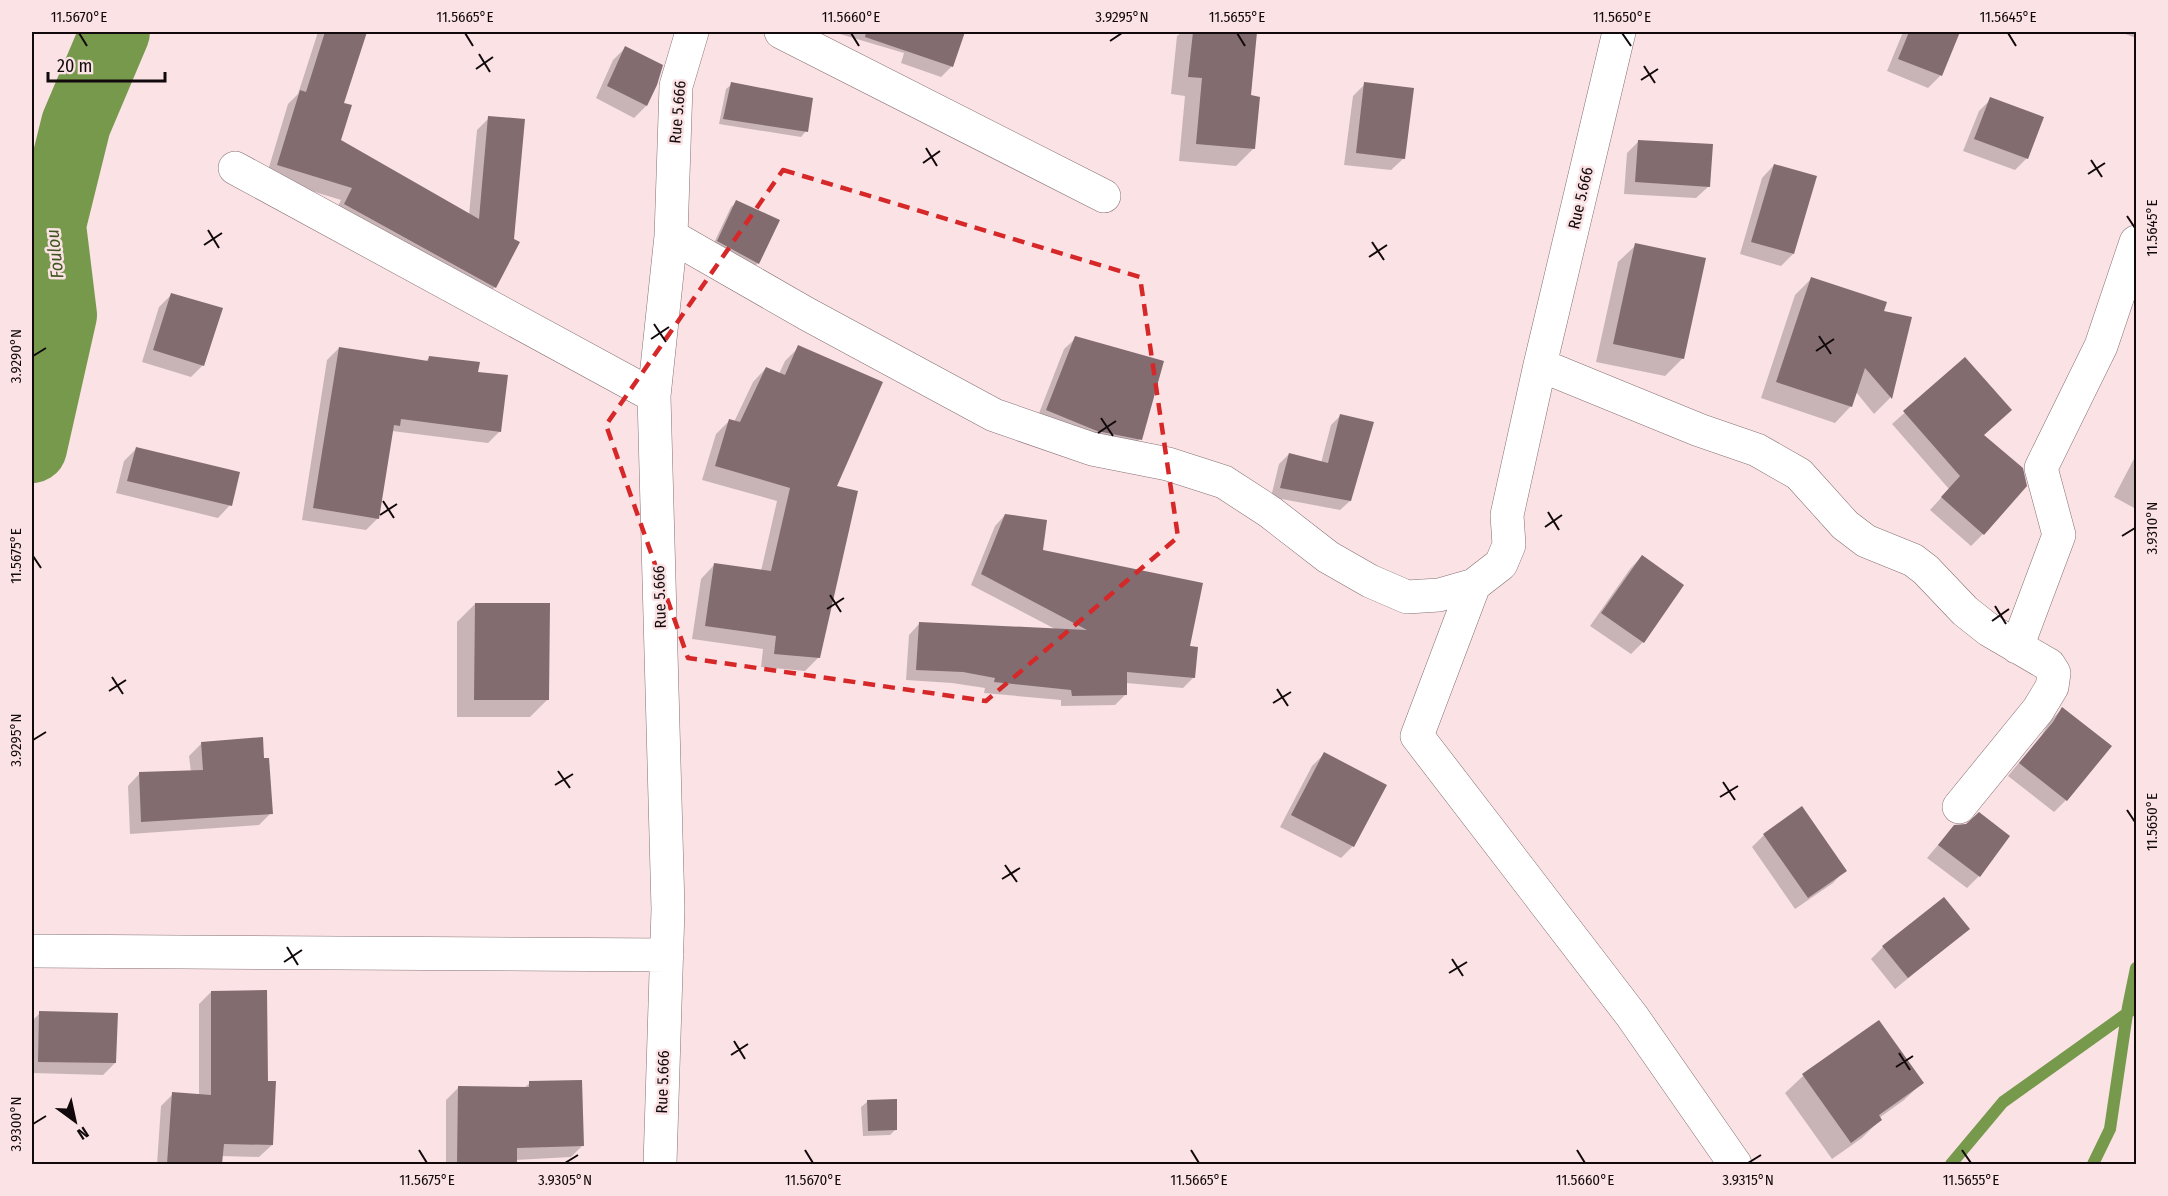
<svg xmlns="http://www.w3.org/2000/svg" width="2168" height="1196" viewBox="0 0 2168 1196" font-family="'Fira Sans Condensed',sans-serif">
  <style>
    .shadow { fill: #0003 }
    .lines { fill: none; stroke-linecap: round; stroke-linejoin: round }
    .stream { stroke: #76994c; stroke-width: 12 }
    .river { stroke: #76994c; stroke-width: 70 }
    .building { fill: #826c70 }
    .street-casing { stroke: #857073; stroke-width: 34 }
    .street { stroke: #fff; stroke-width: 33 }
    .marked { fill: none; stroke: #d62828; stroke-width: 4.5; stroke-dasharray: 12 8; stroke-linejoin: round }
    .ticks { fill: none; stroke: #11090b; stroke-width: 2 }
    .labels { text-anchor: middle; stroke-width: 5; stroke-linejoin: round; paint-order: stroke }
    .street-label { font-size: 16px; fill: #11090b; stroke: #fbe2e5 }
    .water-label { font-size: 18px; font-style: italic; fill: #3d551e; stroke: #fbe2e5 }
    .neatline { fill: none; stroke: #11090b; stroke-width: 2 }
    .ticks-label { font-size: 15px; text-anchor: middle; fill: #11090b }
  </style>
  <rect width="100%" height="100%" fill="#fbe2e5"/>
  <!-- shadow -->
  <path class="shadow" d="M318,32H365L343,104L339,141L469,215L477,130L489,118L512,239L518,242L494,288L482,300L333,216L341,200L266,177L288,104L298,94Z
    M833,32H963L952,66L941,77L901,63L904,53Z
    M1182,32H1256L1249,97L1254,148L1236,166L1179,161L1185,96L1171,94L1177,36Z
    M1903,32H1958L1940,76L1928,88L1887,71Z
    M2120,32H2136V38Z
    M625,48L656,84L646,106L634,118L596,98L613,60Z
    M732,84L806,131L801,137L719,124L726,89Z
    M1365,84L1404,158L1391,170L1344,165L1353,96Z
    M1991,99L2027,158L2015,170L1963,151L1979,111Z
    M1639,141L1709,186L1696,198L1624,194L1627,153Z
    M1774,165L1793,254L1781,266L1740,254L1762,178Z
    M737,202L758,263L752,269L712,247L731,207Z
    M1636,245L1683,358L1665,376L1596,362L1618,262Z
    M1811,279L1882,312L1910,318L1890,398L1874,414L1856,392L1851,406L1835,423L1761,398L1795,295Z
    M171,295L203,365L191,377L142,362L159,307Z
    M1076,338L1140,439L1129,450L1036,421L1064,349Z
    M799,347L835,487L819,657L805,671L761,667L763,649L692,639L701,579L714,565L761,571L777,501L702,480L716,434L729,421L734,422L753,382L766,368L779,374L785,361Z
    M339,348L425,362L430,357L477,373L500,431L488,443L392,431L378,518L366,530L302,520L327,360Z
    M1965,359L1983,435V534L1971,546L1930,510L1949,489L1892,424Z
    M1341,415L1350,501L1340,510L1271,497L1279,464L1289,454L1321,463L1331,425Z
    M136,449L230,505L218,518L116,493L124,461Z
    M2136,455V509L2114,497Z
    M1005,515L1042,551L1188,647L1194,677L1183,688L1126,683V694L1115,705L1061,706V700L984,693L985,688L952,683L906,680L909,635L919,624L1057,630L971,585L995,526Z
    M1642,556L1643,642L1631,654L1590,626L1630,569Z
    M475,604L548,699L530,717H457V622Z
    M2062,709L2066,800L2054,812L2008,776L2041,736L2050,721Z
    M202,743L271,813L259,825L130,834L128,786L140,773L191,772L189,756Z
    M1324,754L1353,846L1341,858L1280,827L1312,766Z
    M1954,826L1979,876L1967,888L1927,858Z
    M1764,835L1845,870L1833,883L1795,909L1752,847Z
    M1967,928L1955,940L1895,989L1871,959L1883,947Z
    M211,992L267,1083L272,1145L259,1157L222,1156L221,1164H157L161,1106L173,1094L199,1096V1004Z
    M40,1013L115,1063L103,1075L32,1073V1021Z
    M1879,1022L1922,1083L1904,1100L1879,1118L1880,1120L1862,1138L1832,1159L1785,1093L1803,1076Z
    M530,1083L583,1145L571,1157L515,1160V1164H446V1100L458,1088H524Z
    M867,1102L896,1129L890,1135L863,1136L861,1107Z"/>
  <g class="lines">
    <!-- stream -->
    <path class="stream" d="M1951,1164L2003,1102L2136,1007
      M2093,1164L2110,1129L2128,1007L2136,968"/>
    <!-- river -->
    <path class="river" d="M32,448L62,315L51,225L76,124L115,32"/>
  </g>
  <!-- building -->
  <path class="building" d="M325,32H367L344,103L352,105L341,140L479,219L488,116L525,119L514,239L520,242L496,288L344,204L352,188L277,165L300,90L306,92Z
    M866,32H965L953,67L865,37Z
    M1193,32H1257L1251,95L1260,97L1255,149L1196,144L1202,78L1188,77Z
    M1909,32H1960L1942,76L1898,59Z
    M625,46L663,65L657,85L647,106L607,86Z
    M731,82L813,98L808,132L723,119Z
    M1364,82L1414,88L1405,159L1356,153Z
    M1990,97L2044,117L2028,159L1974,139Z
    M1638,140L1713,144L1710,187L1635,182Z
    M1774,164L1817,176L1794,254L1751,242Z
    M736,200L780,220L759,264L717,241Z
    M1635,243L1706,258L1684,359L1613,344Z
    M1811,277L1887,302L1884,311L1912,317L1892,399L1865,368L1852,407L1776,382Z
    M171,293L223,308L204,366L153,350Z
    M1075,336L1164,361L1142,440L1097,431L1046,410Z
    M798,345L883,382L837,486L858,491L820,658L774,654L776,636L705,626L714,563L771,571L790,488L715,466L729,419L740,422L766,367L785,375Z
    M339,347L428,361L429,356L480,362L478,372L508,375L501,432L401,419L400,426L394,425L379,519L313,508Z
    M1965,357L2012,410L1984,435L2023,468L2027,486L1984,535L1941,497L1960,476L1903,411Z
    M1340,414L1374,422L1351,501L1280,488L1289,453L1328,463Z
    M136,447L240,472L232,506L127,481Z
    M1005,514L1047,520L1043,550L1203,583L1190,646L1198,647L1195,678L1127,672V695L1072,696L1071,690L994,682L995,678L963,672L916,670L919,622L1087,630L981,574Z
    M1642,555L1684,585L1644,643L1601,613Z
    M475,603H550L549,700H474Z
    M2062,707L2112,746L2067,801L2019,763L2053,722Z
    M263,737L264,758H269L273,814L141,822L139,772L203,770L201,742Z
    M1324,752L1387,785L1354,847L1291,815Z
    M1802,806L1847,871L1808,898L1763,834Z
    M1979,812L2010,836L1980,877L1938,845L1954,825L1966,824Z
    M1944,897L1970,929L1908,978L1882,946Z
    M267,990L268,1081H276L273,1145L224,1144L222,1164H167L172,1092L211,1095V991Z
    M39,1011L118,1013L116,1063L38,1062Z
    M1879,1020L1924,1083L1879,1115L1882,1120L1851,1143L1802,1074Z
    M582,1080L584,1146L517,1148V1164H457L458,1086L529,1087V1081Z
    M897,1099V1130L868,1131L867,1100Z"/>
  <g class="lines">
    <!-- street casing -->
    <g class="street-casing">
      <path id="street" d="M781,32L1104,196
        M235,168L654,396
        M671,236L807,314L994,415L1092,449L1168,464L1224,482L1270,512L1328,557L1370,581L1407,597L1439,595L1474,585L1501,564L1509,545L1507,515L1540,365L1619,32
        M1540,365L1699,430L1757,450L1799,474L1845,525L1866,541L1913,560L1926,570L1965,611L1989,630L2049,665L2054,673L2052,687L2038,710L1959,807
        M1474,585L1417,736L1632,1016L1735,1164
        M2017,647L2059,535L2041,468L2101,346L2136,242
        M32,951L667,955
        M660,1164L668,909L654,396L671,236L676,86L692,32"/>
    </g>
    <!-- street -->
    <use href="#street" class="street"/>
  </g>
  <!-- marked area -->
  <path class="marked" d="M783,170L1140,277L1178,537L986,701L688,658L606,425Z"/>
  <!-- ticks -->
  <path class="ticks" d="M79,33L87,46M465,33L473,46M851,33L859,46M1237,33L1245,46M1622,33L1631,46M2008,33L2016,46M1110,41L1122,33M479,54L490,72M1644,66L1655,83M476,69L493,57M1641,80L1658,69M926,148L937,166M2091,160L2102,177M923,163L940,151M2088,174L2105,163M2127,216L2135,228M208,230L219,248M1372,242L1384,260M204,245L222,233M1369,257L1387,245M654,324L666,342M1819,336L1831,354M651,339L669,327M1816,351L1834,339M33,356L46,348M1101,418L1113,436M1098,433L1116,421M383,501L394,518M1548,512L1559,530M380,515L397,504M1545,527L1562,515M2122,536L2135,528M33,556L41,568M830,595L841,612M1995,606L2006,624M827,609L844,598M1992,621L2009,609M112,677L123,694M1277,689L1288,706M109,691L126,680M1273,703L1291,692M33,740L46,732M558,771L570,788M1723,782L1735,800M555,785L573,774M1720,797L1738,786M2127,810L2135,822M1005,865L1017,882M1002,879L1020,868M287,947L298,965M1452,959L1463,976M284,962L302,950M1449,973L1467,962M734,1041L745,1059M1899,1053L1910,1070M731,1055L748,1044M1896,1067L1913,1056M33,1124L46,1116M419,1150L427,1163M805,1150L813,1163M1191,1150L1199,1163M1577,1150L1585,1163M1962,1150L1971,1163M565,1163L578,1155M1748,1163L1761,1155"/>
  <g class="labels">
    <!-- street labels -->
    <g class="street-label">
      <text transform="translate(677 112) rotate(-85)" y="6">Rue 5.666</text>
      <text transform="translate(1580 198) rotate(-77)" y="6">Rue 5.666</text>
      <text transform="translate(659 597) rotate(-92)" y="6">Rue 5.666</text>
      <text transform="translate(662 1082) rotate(-88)" y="6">Rue 5.666</text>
    </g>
    <!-- water labels -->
    <g class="water-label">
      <text transform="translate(55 254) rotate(-96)" y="6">Foulou</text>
    </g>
  </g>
  <!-- border -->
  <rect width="2168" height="1196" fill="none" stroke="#fbe2e5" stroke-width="66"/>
  <!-- north arrow -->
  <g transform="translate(75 1121) rotate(147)" stroke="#fbe2e5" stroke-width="4.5" paint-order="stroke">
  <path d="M0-4.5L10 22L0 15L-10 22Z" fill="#11090b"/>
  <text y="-9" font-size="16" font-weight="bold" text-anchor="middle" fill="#11090b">N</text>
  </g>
  <!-- scale -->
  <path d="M48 72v9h117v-9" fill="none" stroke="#11090b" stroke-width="3"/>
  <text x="57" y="72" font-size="18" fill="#11090b" stroke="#fbe2e5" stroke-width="4.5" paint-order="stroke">20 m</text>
  <rect x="33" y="33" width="2102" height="1130" class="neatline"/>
  <g class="ticks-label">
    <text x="79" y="22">11.5670°E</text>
    <text x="465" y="22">11.5665°E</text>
    <text x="851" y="22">11.5660°E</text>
    <text x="1122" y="22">3.9295°N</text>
    <text x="1237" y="22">11.5655°E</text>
    <text x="1622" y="22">11.5650°E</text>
    <text x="2008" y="22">11.5645°E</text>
    <text transform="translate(2152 228) rotate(-90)" y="5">11.5645°E</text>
    <text transform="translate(16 356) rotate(-90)" y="5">3.9290°N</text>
    <text transform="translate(2152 528) rotate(-90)" y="5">3.9310°N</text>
    <text transform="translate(16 556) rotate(-90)" y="5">11.5675°E</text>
    <text transform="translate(16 740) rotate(-90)" y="5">3.9295°N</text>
    <text transform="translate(2152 822) rotate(-90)" y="5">11.5650°E</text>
    <text transform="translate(16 1124) rotate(-90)" y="5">3.9300°N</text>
    <text x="427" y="1185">11.5675°E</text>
    <text x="565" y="1185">3.9305°N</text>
    <text x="813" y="1185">11.5670°E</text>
    <text x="1199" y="1185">11.5665°E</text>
    <text x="1585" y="1185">11.5660°E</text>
    <text x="1748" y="1185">3.9315°N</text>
    <text x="1971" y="1185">11.5655°E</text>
  </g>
</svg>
